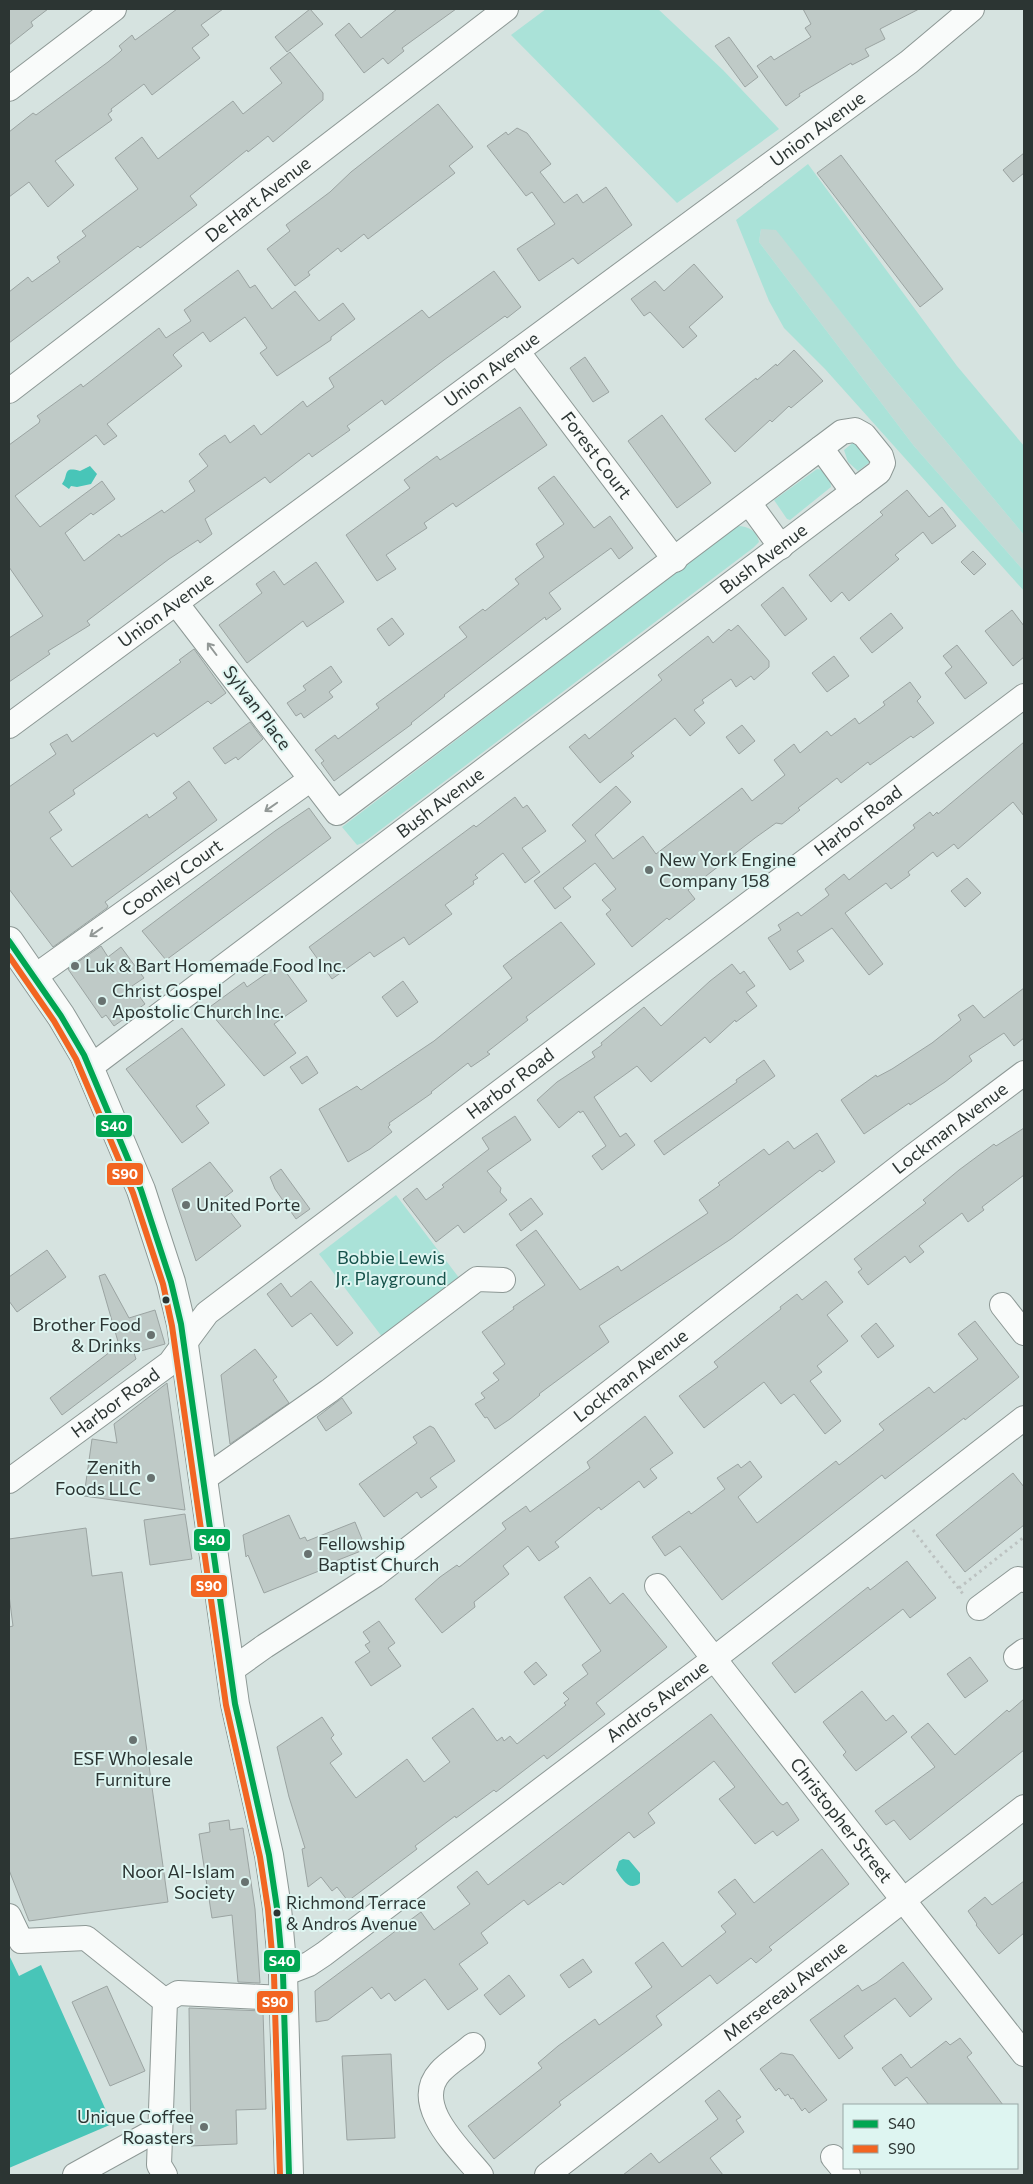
<svg xmlns="http://www.w3.org/2000/svg" width="1033" height="2184" viewBox="0 0 1033 2184" font-family="Commissioner,sans-serif">
  <style>
    .built { fill: #c3dad5 }
    .green { fill: #aae2d8 }
    .water { fill: #48c5b8 }
    .building { fill: #bfcac7; stroke: #9ba4a2 }
    .lines { fill: none; stroke-linecap: round; stroke-linejoin: round }
    .minor-casing { stroke: #8d9895; stroke-width: 26 }
    .major-casing { stroke: #8d9895; stroke-width: 30 }
    .path { stroke: #bcc2c1; stroke-width: 3; stroke-dasharray: 2.5 4; stroke-linecap: butt }
    .minor { stroke: #f9fbfa; stroke-width: 24 }
    .major { stroke: #f9fbfa; stroke-width: 28 }
    .bus-1-casing { stroke: #def5f1; stroke-width: 10 }
    .bus-2-casing { stroke: #def5f1; stroke-width: 10 }
    .bus-1 { stroke: #00a651; stroke-width: 6 }
    .bus-2 { stroke: #f26522; stroke-width: 6 }
    .oneway { stroke: #929896 }
    .poi-dot { fill: #687270; stroke: #def5f1; stroke-width: 2 }
    .bus-dot { fill: #2c3533; stroke: #def5f1; stroke-width: 2 }
    .labels { text-anchor: middle; stroke-width: 4; stroke-linejoin: round; paint-order: stroke }
    .bus-label { font-size: 17px; fill: #2c3533; stroke: #def5f1; text-anchor: start }
    .street-label { font-size: 18px; fill: #2c3533; stroke: #def5f1 }
    .poi-label { font-size: 18px; fill: #2c3533; stroke: #def5f1; text-anchor: start }
    .park-label { font-size: 18px; fill: #16524b; stroke: #def5f1 }
    .line-badge { stroke: #def5f1; stroke-width: 2 }
    .badge-label { font-size: 14px; text-anchor: middle; font-weight: bold; fill: #fff }
  </style>
  <rect width="100%" height="100%" fill="#d6e3e0"/>
  <!-- built -->
  <path class="built" d="M761,229H776L890,374L1024,535V571L914,446L759,242Z"/>
  <!-- green -->
  <path class="green" d="M546,9H658L723,70L779,129L677,203L511,35Z
    M808,164L957,366L1024,446V535L890,374L776,230L761,229L759,242L914,446L1024,571V591L825,369L784,328L769,301L736,220Z
    M855,441L861,443L870,462L858,471L848,462L844,450Z
    M817,469C826,469 831,479 831,487L790,520L787,519L774,500Z
    M737,526C749,526 757,531 759,542L753,548L363,843L357,845L342,827Z
    M396,1195L463,1283L386,1342L319,1254Z"/>
  <!-- water -->
  <path class="water" d="M90,466L97,474L91,484L77,487L71,486L69,489L62,484C69,475 62,466 80,471Z
    M623,1859L629,1860L640,1873V1883C629,1892 622,1879 616,1870L619,1861Z
    M9,1955L19,1976L41,1965L112,2124L9,2168Z"/>
  <!-- building -->
  <path class="building" d="M9,9H48L31,22L33,26L9,45Z
    M177,9H223L201,25L209,35L192,48L200,58L152,95L144,84L111,109L112,111L108,114L112,120L55,161L74,185L48,207L29,182L9,197V132L33,113L36,115L108,62L120,52L122,50L119,46L132,35L135,40L138,38Z
    M310,9L323,24L287,52L275,37Z
    M397,9H456L402,48L404,51L388,64L383,58L364,73L335,35L349,23L361,38Z
    M803,9H919L880,29L885,39L865,49L869,56L852,65L851,63L799,94L800,96L786,106L757,66L771,56L774,60L811,37L805,28L811,24Z
    M729,37L758,77L745,87L715,46Z
    M290,52L323,93V100L273,142L268,136L248,152L247,150L190,196L197,205L140,248L138,246L9,343V292L28,277L32,282L60,262L57,257L86,236L82,231L138,189L115,158L142,137L158,159L233,101L243,114L282,83L270,68Z
    M438,104L473,147L449,166L455,173L368,239L364,234L341,252L338,248L308,272L310,275L295,286L267,249L290,231L286,225L330,192L351,172Z
    M517,128L527,133L551,164L540,172L564,203L577,194L583,203L606,187L632,225L578,264L573,258L539,281L517,249L555,224L532,192L526,196L487,146L506,132L508,135Z
    M1024,153V173L1013,182L1003,170Z
    M841,155L943,289L920,307L817,173Z
    M694,264L723,297L689,327L697,336L683,348L650,312L644,316L631,299L655,281L664,291Z
    M238,270L250,288L255,285L272,309L295,291L319,321L343,303L355,319L331,337V340L277,376L260,353L267,348L245,317L210,342L203,332L176,352L173,355L182,366L107,424L117,436L104,445L96,435L15,496L40,527L102,481L115,499L93,515L91,513L65,533L84,561L119,534L121,537L162,510L164,513L195,491L189,481L208,466L199,454L206,448L225,435L230,443L254,425L261,435L303,401L307,407L334,387L329,378L422,310L429,318L494,271L521,307L507,318L505,316L444,360L385,405L382,400L347,426L350,430L312,457L309,453L270,483L265,477L205,519L212,534L200,543L198,540L169,559L87,621L90,625L48,651L50,654L9,682V638L43,616L9,567V445L39,423L40,420L37,416L81,384L83,387L159,328L166,338L191,321L184,310Z
    M794,350L823,381L791,408L789,406L772,422L770,420L735,452L705,419L756,378L757,380L776,364L777,366Z
    M585,357L609,392L593,402L570,368Z
    M520,407L547,445L456,507L453,503L424,523L427,528L386,555L396,569L377,581L346,535L410,488L404,480L437,456L440,460Z
    M662,415L711,483L677,508L628,441Z
    M554,476L594,528L610,516L633,548L619,559L611,548L549,593L561,609L546,620L545,617L444,695L445,696L411,723L412,724L334,781L321,763L324,761L315,750L335,735L338,739L354,727L379,708L376,704L467,637L459,627L483,609L485,611L519,584L515,579L544,557L536,544L564,524L538,488Z
    M907,490L929,517L942,507L956,526L932,544L923,532L895,555L899,559L849,601L842,592L831,602L809,575L883,515L880,512Z
    M973,551L986,564L974,575L961,562Z
    M316,562L344,602L307,627L303,621L247,663L219,625L262,593L256,584L274,571L284,585Z
    M783,587L807,619L785,636L761,605Z
    M1012,610L1024,626V657L1013,666L985,631Z
    M891,613L903,628L872,653L860,638Z
    M392,618L404,634L389,646L377,629Z
    M738,625L769,661V667L754,680L751,676L736,687L731,679L702,700L704,703L694,710L705,723L690,736L675,718L631,753L634,756L600,783L569,747L585,734L589,739L662,680L658,675L708,636L713,643L729,629L731,631Z
    M957,645L987,683L965,699L945,673L952,667L943,656Z
    M194,649L226,693L211,704L208,701L157,737L154,733L73,790L75,794L49,812L62,830L50,838L72,867L147,814L149,818L177,798L173,793L189,781L217,820L105,902L108,906L107,908L53,947L9,889V787L56,754L50,744L67,734L72,742L181,662L179,660Z
    M834,656L849,676L827,692L812,673Z
    M331,666L342,682L329,692L333,697L304,718L301,713L296,716L287,703L306,690L303,686Z
    M910,682L921,697L917,701L934,723L913,738L911,736L870,765L868,762L841,783L837,778L798,808L800,810L782,824L776,823L755,838L688,890L695,899L669,920L667,918L632,947L606,914L611,910L602,900L616,889L595,863L563,888L571,897L555,909L534,881L586,841L572,825L616,786L631,802L595,835L613,859L643,836L656,854L742,788L752,801L785,775L774,760L794,744L800,753L827,731L831,736L855,718L859,724L885,705L883,702Z
    M250,722L263,739L238,760L236,757L225,764L213,748Z
    M742,725L755,741L739,754L726,737Z
    M1024,742V816L1013,802L958,849L954,844L937,857L933,852L908,872L910,875L891,889L886,883L845,913L883,964L869,975L832,928L797,951L804,961L790,970L768,938L781,930L778,925L798,912L801,916L829,895L825,889L844,874L849,880L915,828L913,825L930,812L933,816L937,812L938,814Z
    M515,797L523,808L527,805L546,831L522,848L540,872L525,883L503,853L475,875L478,878L473,881L474,884L445,905L452,914L409,945L404,937L374,957L370,952L332,979L309,947L474,825L476,827Z
    M309,808L331,838L166,960L142,931L275,831Z
    M967,878L981,893L965,907L951,891Z
    M561,922L595,964L526,1017L528,1020L487,1052L490,1054L471,1067L468,1063L431,1092L432,1093L389,1123L390,1125L388,1127L392,1132L370,1149L348,1162L319,1109L357,1086L361,1090L434,1041L512,978L503,966Z
    M101,946L108,957L121,947L144,978L132,986L145,1004L114,1026L106,1015L102,1018L68,969Z
    M280,964L307,1001L274,1024L296,1053L264,1076L207,1009L244,982L247,987Z
    M732,964L740,974L744,971L755,986L746,992L757,1006L736,1022L735,1020L710,1043L705,1037L651,1082L637,1066L594,1097L620,1137L626,1133L635,1145L602,1170L592,1156L606,1146L583,1111L580,1113L579,1111L559,1128L537,1100L557,1082L595,1057L592,1052L602,1045L601,1043L644,1007L661,1026L710,981Z
    M403,981L418,1002L397,1017L382,997Z
    M1024,988V1038L1014,1046L1004,1033L969,1056L972,1061L945,1082L910,1105L909,1103L864,1134L841,1100L876,1075L877,1077L892,1069L932,1043L961,1020L958,1015L973,1005L984,1018Z
    M182,1028L225,1085L196,1106L209,1123L182,1143L126,1069Z
    M307,1056L318,1073L302,1084L290,1067Z
    M764,1060L775,1076L664,1155L654,1141L737,1082L736,1080Z
    M515,1116L531,1140L487,1171L501,1188L500,1192L507,1200L464,1233L458,1225L436,1242L403,1199L417,1188L426,1200L444,1187L442,1185L489,1149L482,1138Z
    M1024,1128V1175L982,1207L984,1210L968,1222L962,1213L919,1246L924,1252L910,1263L905,1256L868,1285L858,1272L862,1269L854,1259L926,1203L923,1200L959,1170L994,1144L996,1146Z
    M817,1133L835,1162L822,1172L820,1170L731,1239L599,1326L609,1342L539,1394L540,1395L510,1419L495,1429L487,1417L485,1418L475,1404L485,1398L481,1393L499,1380L493,1373L505,1364L482,1332L514,1309L513,1307L545,1285L516,1245L536,1230L580,1290L618,1266L621,1271L708,1213L699,1200L720,1185L718,1183L764,1149L769,1155L788,1141L794,1149Z
    M210,1162L233,1191L221,1200L241,1226L196,1261L172,1189Z
    M281,1169L310,1209L296,1219L275,1189L270,1177Z
    M531,1198L543,1214L521,1231L509,1214Z
    M47,1250L66,1277L17,1312L9,1301V1277Z
    M105,1274L129,1318L155,1310L165,1344L134,1353L136,1359L62,1415L50,1398L119,1345L99,1276Z
    M311,1281L353,1333L337,1346L311,1313L292,1327L267,1294L281,1283L291,1297Z
    M826,1281L843,1302L827,1315L848,1341L817,1366L822,1372L810,1381L841,1421L825,1434L794,1394L781,1404L764,1382L704,1428L679,1396L718,1367L714,1362L781,1309L780,1307L797,1294L802,1300Z
    M975,1321L1019,1377L965,1420L964,1418L885,1479L882,1475L722,1600L680,1546L665,1556L652,1537L689,1511L691,1514L725,1489L717,1478L738,1464L741,1468L750,1461L762,1477L738,1497L757,1523L836,1461L839,1465L884,1430L879,1424L929,1387L934,1393L978,1359L958,1334Z
    M876,1323L894,1346L878,1358L861,1336Z
    M255,1349L277,1377L273,1380L289,1403L230,1444L221,1375Z
    M167,1383L185,1510L84,1496L92,1439L117,1443L114,1424Z
    M342,1398L352,1413L326,1431L317,1417Z
    M645,1416L673,1453L650,1469L657,1478L644,1488L639,1481L601,1510L599,1507L555,1542L559,1547L539,1561L528,1546L503,1566L509,1574L474,1602L475,1607L442,1633L415,1599L440,1577L457,1565L459,1567L506,1529L502,1523L526,1506L530,1512L590,1468L587,1462Z
    M430,1426L434,1428L455,1461L430,1478L437,1487L421,1498L417,1492L384,1517L359,1484L417,1443L413,1437Z
    M1013,1473L1024,1487V1525L965,1572L936,1535Z
    M185,1514L192,1559L150,1565L144,1520Z
    M289,1515L300,1539L305,1537L307,1541L355,1522L366,1549L318,1568L319,1571L264,1593L248,1555L246,1557L243,1535Z
    M86,1528L92,1576L122,1572L168,1902L29,1921L9,1870V1627L13,1626L9,1595V1539Z
    M907,1561L936,1598L910,1618L903,1609L795,1693L772,1663L868,1587L870,1590Z
    M590,1577L610,1604L623,1593L667,1647L596,1703L605,1714L547,1759L544,1755L496,1792L494,1790L456,1818L455,1816L415,1846L417,1849L348,1901L337,1887L332,1891L321,1877L308,1887L302,1849L305,1848L289,1797L277,1747L322,1717L334,1735L331,1738L342,1754L330,1763L356,1798L407,1759L424,1782L450,1762L432,1738L473,1708L497,1741L502,1737L504,1741L510,1736L517,1744L566,1705L564,1703L569,1699L563,1693L588,1674L582,1665L601,1651L564,1597Z
    M379,1621L395,1643L388,1648L401,1666L371,1686L355,1662L370,1652L365,1645L370,1642L363,1632Z
    M970,1657L988,1681L965,1698L947,1674Z
    M536,1662L547,1675L534,1685L524,1672Z
    M862,1691L886,1721L893,1715L907,1732L856,1771L843,1755L846,1752L823,1722Z
    M1024,1699V1750L910,1840L894,1820L886,1825L875,1811L935,1767L911,1737L928,1723L955,1755L1007,1710L1009,1712Z
    M711,1714L780,1803L783,1805L787,1802L799,1820L777,1836L773,1831L755,1844L719,1799L735,1787L714,1761L648,1813L655,1823L634,1838L629,1832L563,1885L560,1882L528,1905L524,1900L481,1933L488,1943L459,1964L478,1989L448,2010L425,1979L395,2001L389,1993L381,1999L372,1987L328,2020L316,2022L315,1991L421,1912L434,1930L470,1904L457,1887L477,1871L488,1885Z
    M229,1820L230,1830L243,1828L255,1909L260,1983L238,1982L232,1915L212,1918L199,1834L210,1832L209,1823Z
    M822,1849L849,1884L769,1947L772,1950L756,1963L751,1958L717,1984L710,1975L656,2016L662,2025L559,2102L561,2105L494,2159L468,2126L542,2068L538,2063L558,2046L595,2019L599,2025L652,1987L635,1963L663,1942L682,1967L726,1932L721,1926L736,1914L718,1892L735,1879L754,1903Z
    M1024,1881V1933L999,1954L976,1925L977,1924L968,1911L985,1897L992,1905Z
    M583,1959L592,1972L569,1988L560,1975Z
    M903,1962L932,1999L910,2017L895,1998L844,2036L853,2048L839,2059L810,2020L858,1985L862,1991L876,1983Z
    M509,1975L525,1996L500,2015L484,1995Z
    M107,1986L145,2071L110,2086L72,2002Z
    M189,2008L263,2011L266,2109L236,2110L237,2144L191,2146Z
    M960,2038L972,2053L967,2057L1003,2105H929L907,2077L895,2086L882,2068L901,2054L911,2068L946,2041L950,2045Z
    M781,2053L793,2055L827,2100L809,2113L805,2108L802,2111L793,2098L791,2099L788,2094L785,2096L779,2088L776,2091L760,2069Z
    M391,2054L395,2138L347,2140L342,2056Z
    M719,2090L741,2117L736,2120L744,2132L710,2158L723,2175H623L651,2153L659,2163L718,2119L705,2101Z"/>
  <g class="lines">
    <!-- minor casing -->
    <g class="minor-casing">
      <g id="minor">
        <path d="M9,89L114,9"/>
        <path id="s1" d="M517,351L675,560"/>
        <path id="s2" d="M9,391L506,9"/>
        <path d="M821,448L853,492"/>
        <path d="M749,503L781,547"/>
        <path id="s3" d="M9,726L909,62L972,9"/>
        <path id="s4" d="M34,977L311,779"/>
        <path id="s5" d="M89,1068L879,472L883,463L881,456L864,435L855,430L842,432L337,813L176,603"/>
        <path d="M1002,1305L1024,1333"/>
        <path d="M202,1480L329,1391L477,1279L503,1280"/>
        <path id="s6" d="M9,1481L170,1363L207,1313L1024,696"/>
        <path id="s7" d="M657,1586L1024,2054"/>
        <path d="M979,1608L1018,1579L1024,1580"/>
        <path d="M1016,1657L1024,1651"/>
        <path id="s8" d="M230,1671L265,1646L375,1575L912,1157L1024,1073"/>
        <path d="M9,1916L21,1941L86,1938L165,2001"/>
        <path id="s9" d="M283,1974L309,1964L324,1954L715,1658L1024,1418"/>
        <path d="M473,2045C463,2054 449,2062 440,2072C410,2105 461,2150 481,2175"/>
        <path d="M833,2157L848,2175"/>
        <path d="M75,2175L160,2128"/>
        <path d="M165,2175L159,2165L165,2001L178,1993L283,1998"/>
        <path id="s10" d="M547,2175L1024,1807"/>
      </g>
    </g>
    <!-- major casing -->
    <g class="major-casing">
      <path id="major" d="M9,941L61,1016L84,1055L141,1190L171,1282L181,1324L235,1704L269,1855L277,1908L283,1974L289,2175"/>
    </g>
    <!-- path -->
    <path class="path" d="M913,1530L963,1594
      M959,1588L1024,1537"/>
    <!-- minor -->
    <use href="#minor" class="minor"/>
    <!-- major -->
    <use href="#major" class="major"/>
    <!-- bus-1 casing -->
    <g class="bus-1-casing">
      <path id="bus-1" d="M9,941L61,1016L84,1055L141,1190L171,1282L181,1324L235,1704L269,1855L277,1908L283,1974L289,2175"/>
    </g>
    <!-- bus-2 casing -->
    <g class="bus-2-casing">
      <path id="bus-2" d="M9,956L54,1021L76,1059L133,1193L163,1284L172,1326L226,1705L260,1857L268,1909L274,1975L280,2175"/>
    </g>
    <!-- bus-1 -->
    <use href="#bus-1" class="bus-1"/>
    <!-- bus-2 -->
    <use href="#bus-2" class="bus-2"/>
  </g>
  <!-- one-way arrows -->
  <defs><path id="oneway-shaft" d="M-6 0H5M1.5-3L5.5 0L1.5 3" fill="none" stroke-width="1.6" stroke-linecap="round" stroke-linejoin="round" transform="scale(1.25)"/></defs>
  <g class="oneway">
    <use href="#oneway-shaft" transform="translate(212 649) rotate(-127)"/>
    <use href="#oneway-shaft" transform="translate(271 807) rotate(145)"/>
    <use href="#oneway-shaft" transform="translate(96 932) rotate(145)"/>
  </g>
  <!-- markers -->
  <g class="poi-dot">
    <circle cx="649" cy="870" r="5"/>
    <circle cx="75" cy="966" r="5"/>
    <circle cx="102" cy="1001" r="5"/>
    <circle cx="186" cy="1205" r="5"/>
    <circle cx="151" cy="1335" r="5"/>
    <circle cx="151" cy="1478" r="5"/>
    <circle cx="308" cy="1554" r="5"/>
    <circle cx="133" cy="1740" r="5"/>
    <circle cx="245" cy="1882" r="5"/>
    <circle cx="204" cy="2127" r="5"/>
  </g>
  <g class="bus-dot">
    <circle cx="166" cy="1300" r="4.5"/>
    <circle cx="277" cy="1913" r="4.5"/>
  </g>
  <g class="labels">
    <!-- bus labels -->
    <g class="bus-label">
      <text x="286" y="1909">Richmond Terrace<tspan x="286" dy="21">&amp; Andros Avenue</tspan></text>
    </g>
    <!-- street labels -->
    <g class="street-label">
      <text dy="6" stroke="none"><textPath href="#s3" startOffset="1005">Union Avenue</textPath></text>
      <text dy="6" stroke="none"><textPath href="#s2" startOffset="314">De Hart Avenue</textPath></text>
      <text dy="6" stroke="none"><textPath href="#s3" startOffset="600">Union Avenue</textPath></text>
      <text dy="6" stroke="none"><textPath href="#s1" startOffset="131">Forest Court</textPath></text>
      <text dy="6" stroke="none"><textPath href="#s5" startOffset="845">Bush Avenue</textPath></text>
      <text dy="6" stroke="none"><textPath href="#s3" startOffset="195">Union Avenue</textPath></text>
      <text transform="translate(257 708) rotate(53)" y="6">Sylvan Place</text>
      <text dy="6" stroke="none"><textPath href="#s5" startOffset="440">Bush Avenue</textPath></text>
      <text dy="6" stroke="none"><textPath href="#s6" startOffset="1078">Harbor Road</textPath></text>
      <text dy="6" stroke="none"><textPath href="#s4" startOffset="170">Coonley Court</textPath></text>
      <text dy="6" stroke="none"><textPath href="#s6" startOffset="642">Harbor Road</textPath></text>
      <text dy="6" stroke="none"><textPath href="#s8" startOffset="902">Lockman Avenue</textPath></text>
      <text dy="6" stroke="none"><textPath href="#s8" startOffset="498">Lockman Avenue</textPath></text>
      <text dy="6" stroke="none"><textPath href="#s6" startOffset="132">Harbor Road</textPath></text>
      <text dy="6" stroke="none"><textPath href="#s9" startOffset="464">Andros Avenue</textPath></text>
      <text dy="6" stroke="none"><textPath href="#s7" startOffset="298">Christopher Street</textPath></text>
      <text dy="6" stroke="none"><textPath href="#s10" startOffset="301">Mersereau Avenue</textPath></text>
    </g>
    <!-- poi labels -->
    <g class="poi-label">
      <text x="659" y="866">New York Engine<tspan x="659" dy="21">Company 158</tspan></text>
      <text x="85" y="972">Luk &amp; Bart Homemade Food Inc.</text>
      <text x="112" y="997">Christ Gospel<tspan x="112" dy="21">Apostolic Church Inc.</tspan></text>
      <text x="196" y="1211">United Porte</text>
      <text x="141" y="1331" text-anchor="end">Brother Food<tspan x="141" dy="21">&amp; Drinks</tspan></text>
      <text x="141" y="1474" text-anchor="end">Zenith<tspan x="141" dy="21">Foods LLC</tspan></text>
      <text x="318" y="1550">Fellowship<tspan x="318" dy="21">Baptist Church</tspan></text>
      <text x="133" y="1765" text-anchor="middle">ESF Wholesale<tspan x="133" dy="21">Furniture</tspan></text>
      <text x="235" y="1878" text-anchor="end">Noor Al-Islam<tspan x="235" dy="21">Society</tspan></text>
      <text x="194" y="2123" text-anchor="end">Unique Coffee<tspan x="194" dy="21">Roasters</tspan></text>
    </g>
    <!-- park labels -->
    <g class="park-label">
      <text x="391" y="1264">Bobbie Lewis<tspan x="391" dy="21">Jr. Playground</tspan></text>
    </g>
  </g>
  <g class="line-badge">
    <rect x="95" y="1114" width="38" height="24" rx="5" fill="#00a651"/>
    <rect x="106" y="1162" width="38" height="24" rx="5" fill="#f26522"/>
    <rect x="193" y="1528" width="38" height="24" rx="5" fill="#00a651"/>
    <rect x="190" y="1574" width="38" height="24" rx="5" fill="#f26522"/>
    <rect x="263" y="1949" width="38" height="24" rx="5" fill="#00a651"/>
    <rect x="256" y="1990" width="38" height="24" rx="5" fill="#f26522"/>
  </g>
  <g class="badge-label">
    <text x="114" y="1131">S40</text>
    <text x="125" y="1179">S90</text>
    <text x="212" y="1545">S40</text>
    <text x="209" y="1591">S90</text>
    <text x="282" y="1966">S40</text>
    <text x="275" y="2007">S90</text>
  </g>
  <!-- border -->
  <rect width="1033" height="2184" fill="none" stroke="#2c3533" stroke-width="20"/>
  <!-- legend -->
  <rect x="843" y="2104" width="175" height="65" fill="#def5f1" stroke="#97a8a5"/>
  <rect x="853" y="2120" width="25" height="8" fill="#00a651" stroke="#97a8a5"/>
  <text x="888" y="2129" font-size="15" fill="#2c3533">S40</text>
  <rect x="853" y="2145" width="25" height="8" fill="#f26522" stroke="#97a8a5"/>
  <text x="888" y="2154" font-size="15" fill="#2c3533">S90</text>
</svg>
